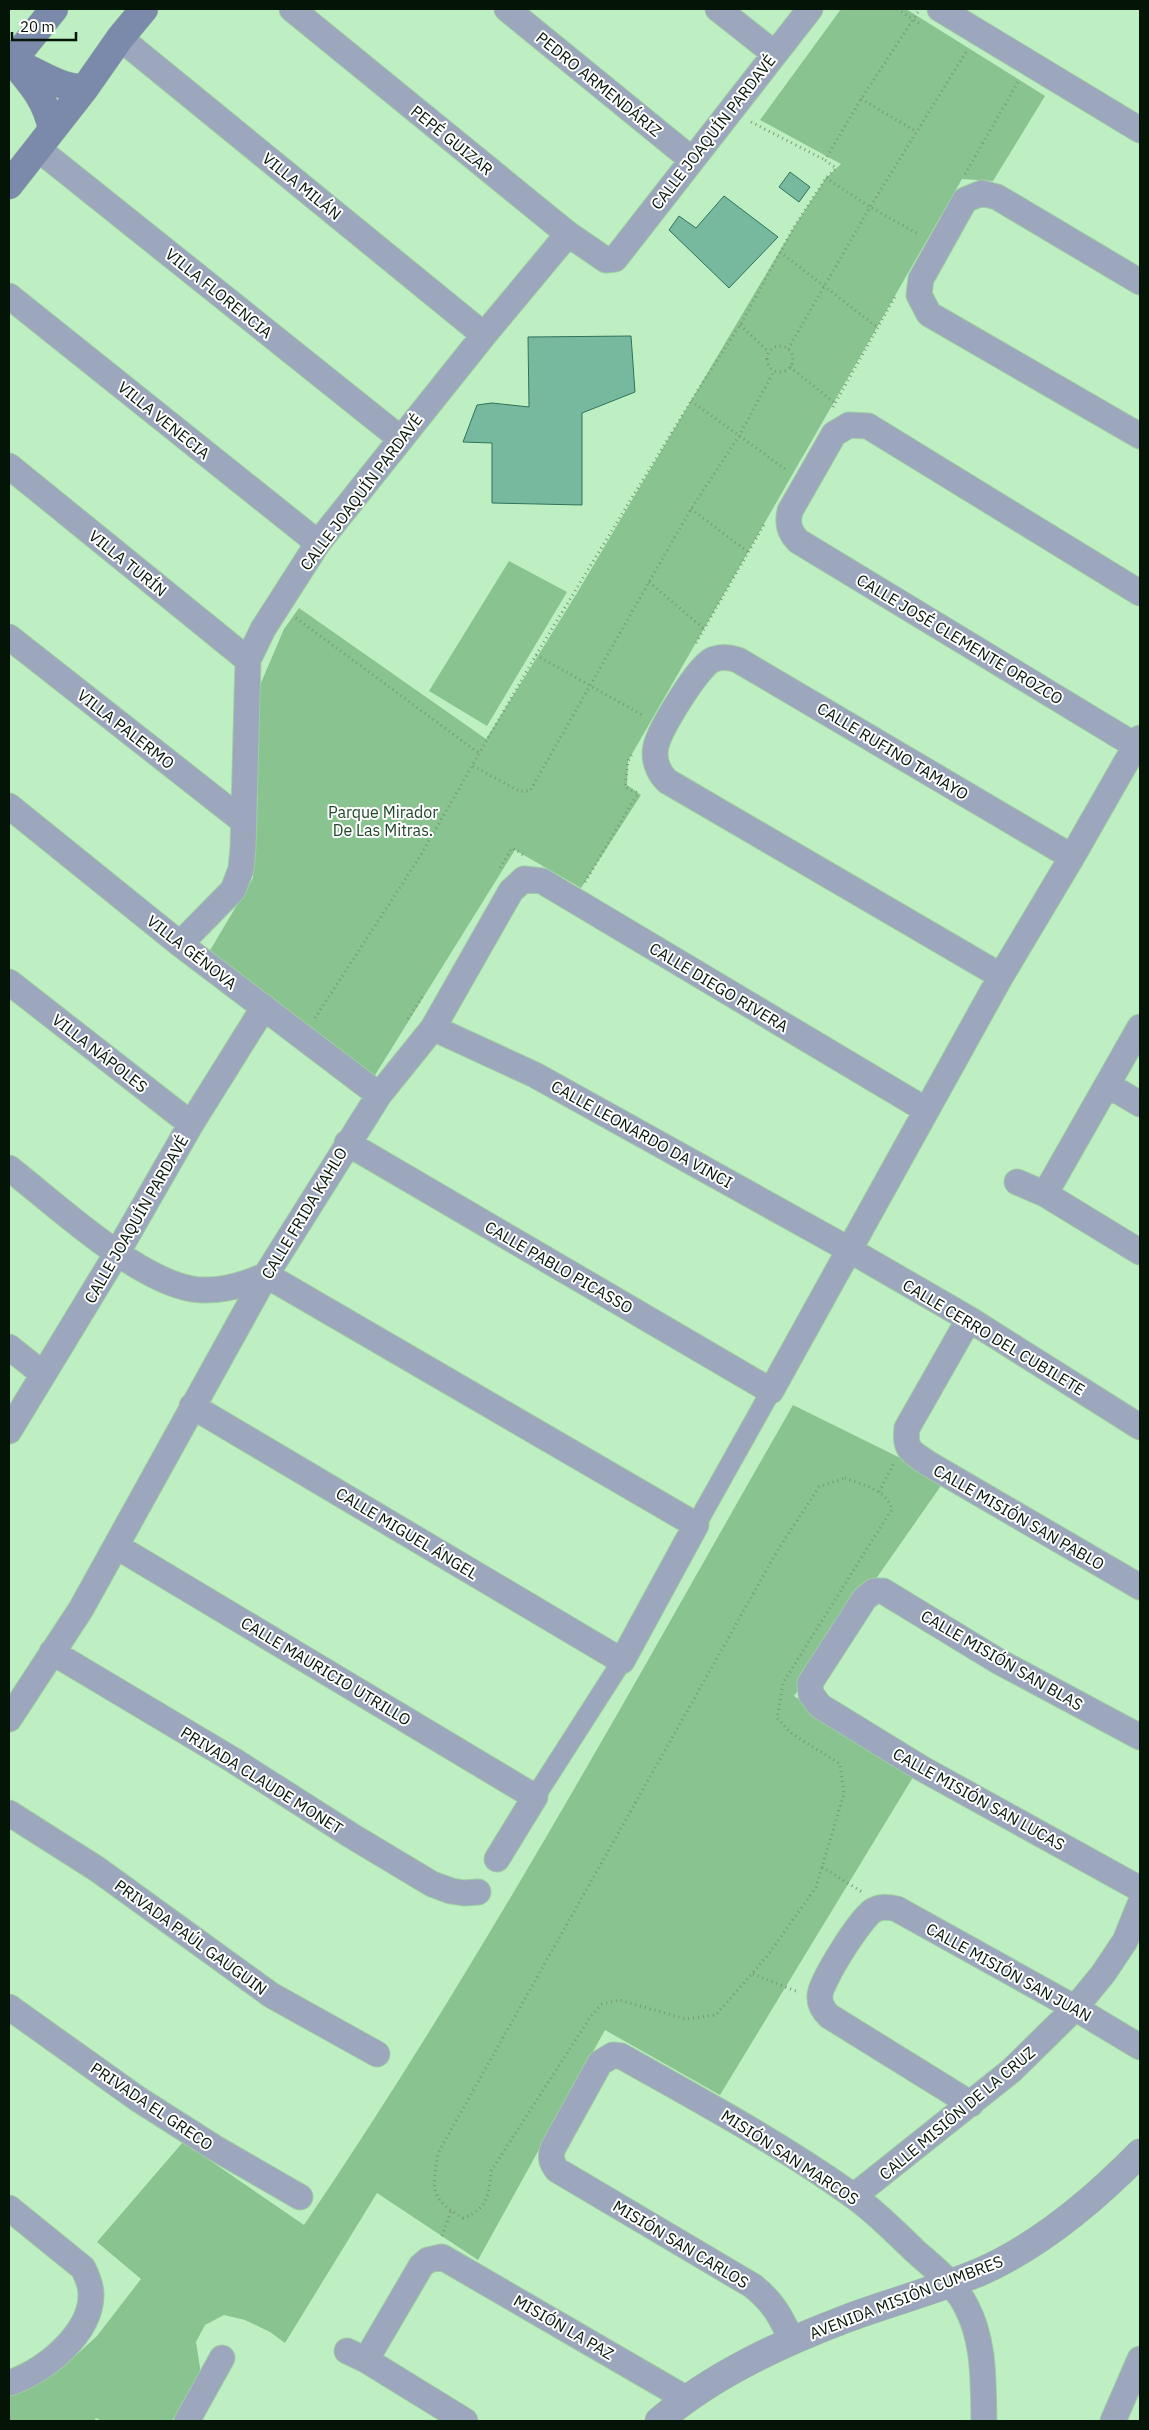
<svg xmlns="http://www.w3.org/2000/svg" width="1149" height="2430" viewBox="0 0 1149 2430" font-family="'IBM Plex Sans',sans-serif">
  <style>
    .green { fill: #89c390 }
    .building { fill: #76b99f; stroke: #2f735b }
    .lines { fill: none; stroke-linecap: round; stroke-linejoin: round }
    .pedestrian-casing { stroke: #a0cca4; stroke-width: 21 }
    .minor-casing { stroke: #a0cca4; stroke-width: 27 }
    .tertiary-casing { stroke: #a0cca4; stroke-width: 29 }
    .secondary-casing { stroke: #a0cca4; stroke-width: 29 }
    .path { stroke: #769a79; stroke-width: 3; stroke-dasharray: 1 4; stroke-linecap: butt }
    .pedestrian { stroke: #9ca6bd; stroke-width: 19 }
    .minor { stroke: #9ca6bd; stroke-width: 25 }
    .tertiary { stroke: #9ca6bd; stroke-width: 28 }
    .secondary { stroke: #7b89ab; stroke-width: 28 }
    .labels { text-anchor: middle; stroke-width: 4; stroke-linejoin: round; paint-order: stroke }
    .street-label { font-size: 16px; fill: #041406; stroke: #fff }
    .park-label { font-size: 16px; fill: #1f4826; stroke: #fff }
  </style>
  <rect width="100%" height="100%" fill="#beefc2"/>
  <!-- green -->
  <path class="green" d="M841,9H906L1045,96L993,181L962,179L628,761L627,785L641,795L581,888L515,850L372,1080L209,952L253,878L258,797L252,704L284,629L299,608L486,739L577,593L794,227L826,178L841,164L760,120Z
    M509,561L567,592L487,726L429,691Z
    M793,1405L945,1480L794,1696L915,1774L720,2095L605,2030L478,2260L377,2193L285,2343L270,2332L245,2320L224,2315L205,2325L196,2342L201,2374L172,2421H102L96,2418L94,2421H9V2388L61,2369L97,2336L141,2279L97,2242L183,2142L304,2225C483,1961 635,1681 793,1405Z"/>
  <!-- building -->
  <path class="building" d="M790,172L810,187L799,202L779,187Z
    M724,196L778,237L729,288L669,230L679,216L696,228Z
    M631,336L635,392L582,413V505L492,503V443L463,442L477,405L492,403L529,407L528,337Z"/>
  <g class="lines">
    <!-- pedestrian casing -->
    <g class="pedestrian-casing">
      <path id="pedestrian" d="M696,1525L771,1391
        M535,1797L622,1661"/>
    </g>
    <!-- minor casing -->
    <g class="minor-casing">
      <path id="minor" d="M292,9L568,234L606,260L615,259L810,9
        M507,9L691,159
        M718,9L775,54
        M940,9L1140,130
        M120,38L484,335
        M37,148L401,439
        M1140,282L997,197L982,193L965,200L921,279L919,295L929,314L1140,436
        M9,296L318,543
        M9,466L248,660
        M9,637L243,821
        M1136,746L798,541C789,532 787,523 790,511L834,434L849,425L868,426L1140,593
        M9,806L180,944L379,1095
        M180,944L233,890L241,869L243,848L248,660L263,629L318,543L484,335L568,234
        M1001,976L667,781C658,772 653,759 656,746C660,729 697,668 712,660C721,656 729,657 738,660L1072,857
        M9,982L191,1124
        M433,1028L535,1075L848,1249L969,1319L1140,1427
        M1108,1085L1140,1104
        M347,1143L771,1391L1001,976L1072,857L1140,738
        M9,1168C55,1204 135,1279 192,1289C218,1293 242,1286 266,1275L696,1525L622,1661L192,1406
        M1017,1182L1045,1194L1140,1252
        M1045,1194L1140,1027
        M969,1319L907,1428C904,1451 912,1452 929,1464L1140,1587
        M9,1347L43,1374
        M9,1431L117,1253L191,1124L264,1007
        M116,1546L535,1797L497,1859
        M52,1652L233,1760L352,1836L432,1884L451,1891L464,1893L478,1892
        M9,1719L81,1609L266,1275L379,1095L433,1028L511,891L524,879L542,881L926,1110
        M1140,1737L998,1661L883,1591H874L865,1598L810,1683L811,1694L820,1706L921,1768L1140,1889
        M9,1813L97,1869L271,1995L377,2054
        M9,2007L138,2099L215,2148L300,2197
        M971,2104L829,2016C823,2010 819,2004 820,1995C821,1981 861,1917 874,1910C881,1906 889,1907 897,1909L1075,2008L1140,2047
        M854,2196L1012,2070L1075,2008L1103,1974L1125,1941L1140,1904
        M9,2208L83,2268C87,2276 91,2285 91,2294C92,2333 43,2373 9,2383
        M792,2341C781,2317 774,2303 753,2286L557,2170C551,2162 550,2157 553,2148L600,2063L613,2055L621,2056C699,2100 779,2143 852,2195C875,2211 895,2232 915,2251C933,2267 955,2284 966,2306C985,2341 983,2383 984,2421
        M347,2351L366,2360L465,2421
        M366,2360L421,2266L428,2260L442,2257L685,2398
        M187,2421L222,2358
        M1113,2421L1140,2359"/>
    </g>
    <!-- tertiary casing -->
    <g class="tertiary-casing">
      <path id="tertiary" d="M659,2421C712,2375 782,2343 848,2318C891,2302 937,2290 980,2272C1041,2245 1094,2200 1140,2153"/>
    </g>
    <!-- secondary casing -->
    <g class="secondary-casing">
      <path id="secondary" d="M12,61C31,83 47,101 52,130
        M9,65L54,9
        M20,65C42,74 61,89 85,88
        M9,185L85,88L120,38L144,9"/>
    </g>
    <!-- path -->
    <path class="path" d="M897,9L922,25
      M861,99L917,132
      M751,122L825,160
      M965,174L1018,82
      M826,178L870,207L920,235
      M780,252L877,327
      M740,325L769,352
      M767 359a13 13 0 1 1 26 0a13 13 0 1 1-26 0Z
      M788,349L870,207L966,52
      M790,367L835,403
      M691,401L788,471
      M833,407L896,295
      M691,509L748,552
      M649,582L704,629
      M296,618L480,754
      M696,643L765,523
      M536,655L644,716
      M473,766L519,791H530L649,582L691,509L739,436L774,371
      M500,868L512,848L525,856
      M585,882L638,793L625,787L628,761L632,754
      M315,1018L419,858L536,655L691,401L743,320L794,227L826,178L836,168L825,160L861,99L918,12
      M408,1019L422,997
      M845,1478C862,1485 886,1489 892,1509L783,1683L777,1718L791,1733L840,1764L844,1794L816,1887L768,1955L716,2015L686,2019L619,2000L602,2004L591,2016L491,2171C489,2195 488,2209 463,2218C428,2197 433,2190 438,2153L779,1548L819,1487Z
      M879,1492L894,1463
      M822,1867L862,1892
      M753,1974L798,1992
      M442,2236L451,2211"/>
    <!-- pedestrian -->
    <use href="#pedestrian" class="pedestrian"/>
    <!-- minor -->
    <use href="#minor" class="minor"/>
    <!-- tertiary -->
    <use href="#tertiary" class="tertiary"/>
    <!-- secondary -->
    <use href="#secondary" class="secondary"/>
  </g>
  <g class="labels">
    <!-- street labels -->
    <g class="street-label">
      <text transform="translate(599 84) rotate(39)" y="6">PEDRO ARMENDÁRIZ</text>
      <text transform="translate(713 132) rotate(-52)" y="6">CALLE JOAQUÍN PARDAVÉ</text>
      <text transform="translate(452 140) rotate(39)" y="6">PEPÉ GUIZAR</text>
      <text transform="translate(302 186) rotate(39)" y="6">VILLA MILÁN</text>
      <text transform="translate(219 293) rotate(39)" y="6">VILLA FLORENCIA</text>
      <text transform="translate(164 420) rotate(39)" y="6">VILLA VENECIA</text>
      <text transform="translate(361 492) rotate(-53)" y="6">CALLE JOAQUÍN PARDAVÉ</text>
      <text transform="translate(128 563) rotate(39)" y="6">VILLA TURÍN</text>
      <text transform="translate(960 639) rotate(31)" y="6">CALLE JOSÉ CLEMENTE OROZCO</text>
      <text transform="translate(126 729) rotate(38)" y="6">VILLA PALERMO</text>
      <text transform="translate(893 751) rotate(31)" y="6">CALLE RUFINO TAMAYO</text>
      <text transform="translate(192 952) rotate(38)" y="6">VILLA GÉNOVA</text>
      <text transform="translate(719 987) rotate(31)" y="6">CALLE DIEGO RIVERA</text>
      <text transform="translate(100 1053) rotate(38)" y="6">VILLA NÁPOLES</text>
      <text transform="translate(642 1134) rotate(29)" y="6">CALLE LEONARDO DA VINCI</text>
      <text transform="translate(304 1213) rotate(-59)" y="6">CALLE FRIDA KAHLO</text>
      <text transform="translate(136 1219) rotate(-60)" y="6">CALLE JOAQUÍN PARDAVÉ</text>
      <text transform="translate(559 1267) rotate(30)" y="6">CALLE PABLO PICASSO</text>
      <text transform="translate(994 1337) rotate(31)" y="6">CALLE CERRO DEL CUBILETE</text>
      <text transform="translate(1019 1517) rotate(30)" y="6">CALLE MISIÓN SAN PABLO</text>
      <text transform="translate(407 1533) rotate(31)" y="6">CALLE MIGUEL ÁNGEL</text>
      <text transform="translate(1002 1660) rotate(30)" y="6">CALLE MISIÓN SAN BLAS</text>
      <text transform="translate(326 1671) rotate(31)" y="6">CALLE MAURICIO UTRILLO</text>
      <text transform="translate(262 1780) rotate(32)" y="6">PRIVADA CLAUDE MONET</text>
      <text transform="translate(979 1799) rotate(29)" y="6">CALLE MISIÓN SAN LUCAS</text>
      <text transform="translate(191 1937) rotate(36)" y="6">PRIVADA PAÚL GAUGUIN</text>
      <text transform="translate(1009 1972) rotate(29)" y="6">CALLE MISIÓN SAN JUAN</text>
      <text transform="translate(152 2106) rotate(34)" y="6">PRIVADA EL GRECO</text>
      <text transform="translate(957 2113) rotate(-40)" y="6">CALLE MISIÓN DE LA CRUZ</text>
      <text transform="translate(790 2157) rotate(33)" y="6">MISIÓN SAN MARCOS</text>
      <text transform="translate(681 2244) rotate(31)" y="6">MISIÓN SAN CARLOS</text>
      <text transform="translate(906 2297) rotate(-21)" y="6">AVENIDA MISIÓN CUMBRES</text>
      <text transform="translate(564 2327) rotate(30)" y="6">MISIÓN LA PAZ</text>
    </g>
    <!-- park labels -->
    <g class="park-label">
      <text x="383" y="818">Parque Mirador<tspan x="383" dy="18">De Las Mitras.</tspan></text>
    </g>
  </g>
  <!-- border -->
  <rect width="1149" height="2430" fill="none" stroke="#041406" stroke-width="20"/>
  <!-- scale -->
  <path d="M12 32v8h64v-8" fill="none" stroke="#041406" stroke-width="2.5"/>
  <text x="20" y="32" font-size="15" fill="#041406" stroke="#ffffff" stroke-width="4" paint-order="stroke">20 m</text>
</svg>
